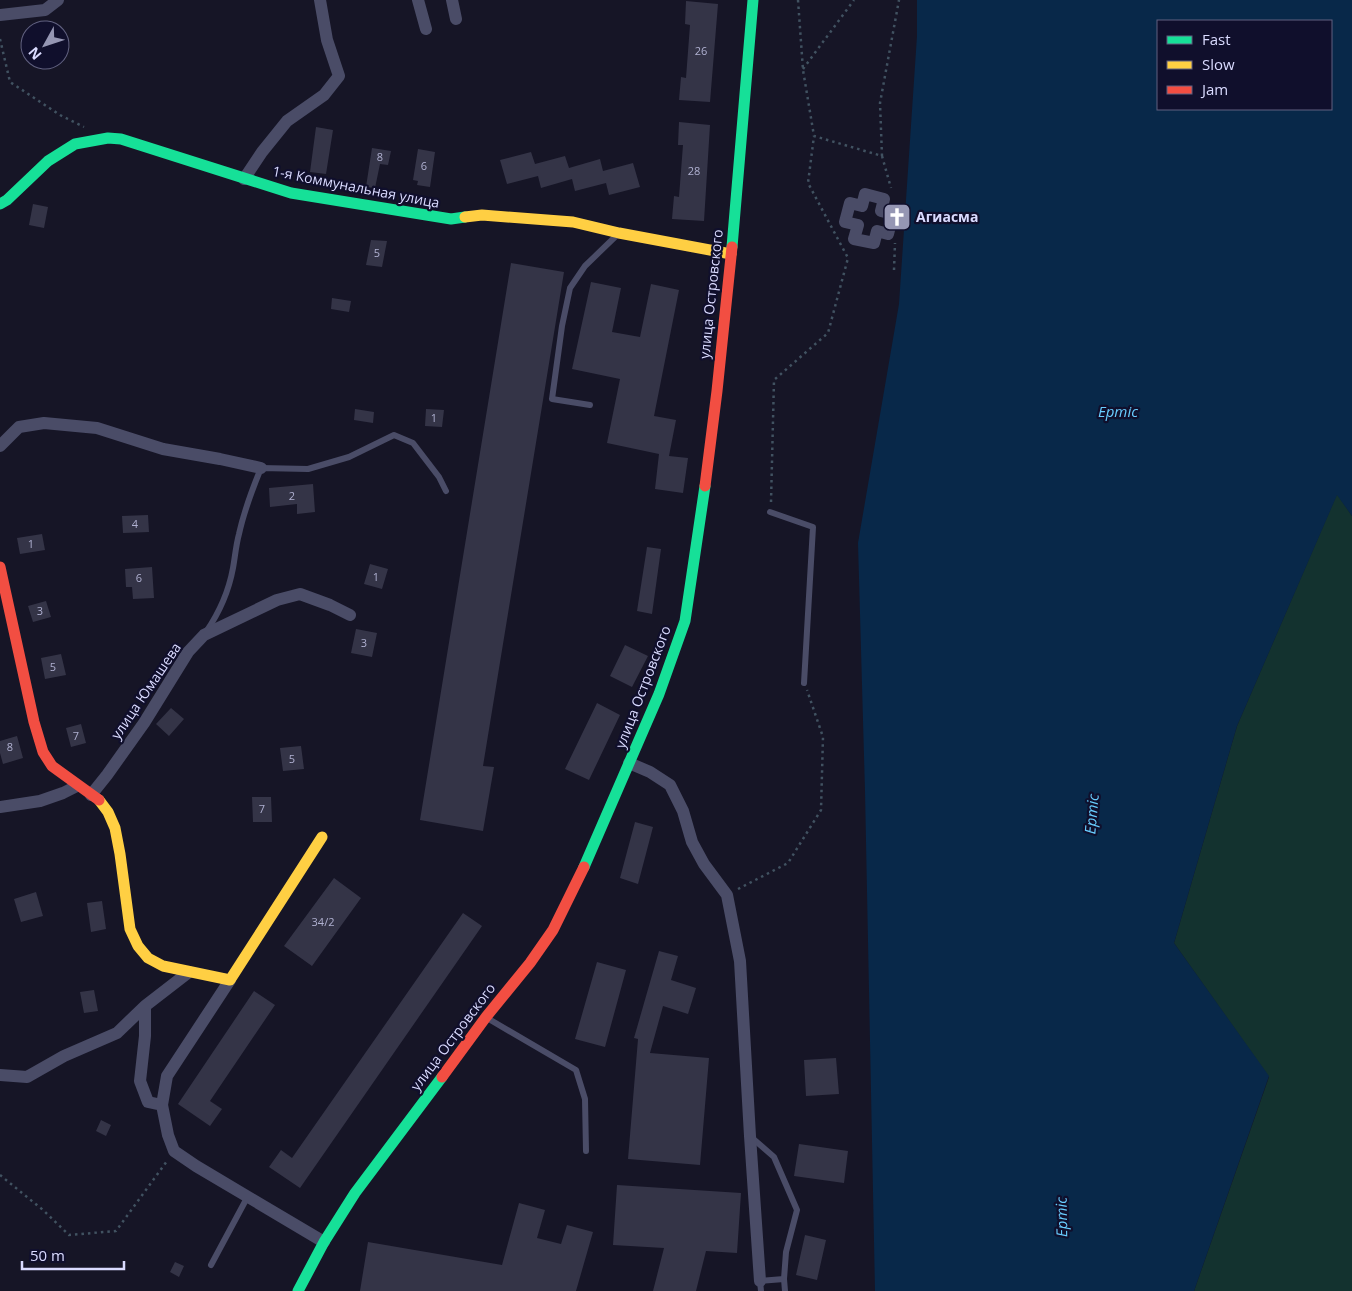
<svg xmlns="http://www.w3.org/2000/svg" width="1352" height="1291" font-family="'Open Sans',sans-serif">
<style>
.green{fill:#13322f}
.water{fill:#082849;fill-rule:evenodd}
.building{fill:#343447}
.lines{fill:none;stroke-linecap:round;stroke-linejoin:round}
.path{stroke:#415261;stroke-width:2.5;stroke-dasharray:2.5 4;stroke-linecap:butt}
.lane{stroke:#4a4c67;stroke-width:6}
.street{stroke:#4a4c67;stroke-width:12}
.fast{stroke:#16e098;stroke-width:11}
.slow{stroke:#ffcf43;stroke-width:11}
.jam{stroke:#f24e42;stroke-width:11}
.labels{text-anchor:middle;stroke-width:4.5;stroke-linejoin:round;paint-order:stroke}
.number-label{font-size:11px;fill:#b0b1d1}
.street-label{font-size:14px;fill:#dadbff;stroke:#100f2c}
.poi-label{font-size:14px;font-weight:bold;fill:#dadbff;stroke:#100f2c;text-anchor:start}
.water-label{font-size:15px;font-style:italic;fill:#68cdff;stroke:#100f2c}
</style>
<rect width="100%" height="100%" fill="#161526"/>
<path class="green" d="M1337,494L1352,516V1291H1194L1269,1077L1174,943L1237,726Z"/>
<path class="water" d="M917,0H1352V516L1337,495L1237,726L1174,943L1269,1076L1194,1291H875L865,791L858,543L899,304L917,36ZM1158,21H1331V109H1158Z"/>
<path class="building" d="M686,1L718,4L710,102L679,100L681,77L686,78L690,25L685,24Z
M679,122L710,125L704,221L672,219L674,196L679,197L683,145H678Z
M316,127L333,130L326,174L310,172Z
M372,148L391,151L388,165L380,164L375,188L366,187Z
M418,149L435,152L430,187L417,185L418,181L413,180Z
M531,152L535,164L565,156L569,168L600,159L603,171L633,163L640,187L609,195L606,183L575,191L572,179L541,188L538,176L507,184L500,160Z
M33,204L48,207L44,228L29,225Z
M371,240L387,241L382,267L366,265Z
M511,263L564,272L483,766L494,767L483,831L420,820Z
M591,282L621,288L612,332L640,337L651,284L679,290L654,416L676,420L669,456L688,458L683,493L655,489L659,454L607,443L620,379L572,369Z
M332,298L351,301L349,312L331,309Z
M355,409L374,412L373,423L354,420Z
M426,409L444,410L442,427L425,426Z
M313,484L315,512L297,514V504L270,507L269,488Z
M148,515L149,532L123,533L122,516Z
M42,534L45,550L20,554L17,538Z
M647,547L661,549L652,614L637,611Z
M370,564L388,569L382,589L364,584Z
M152,567L154,598L133,599L132,587H126L125,569Z
M46,601L51,617L33,622L28,606Z
M356,629L377,633L372,657L351,653Z
M625,645L648,656L632,687L610,676Z
M61,654L66,675L45,679L41,658Z
M597,703L620,715L589,780L565,769Z
M171,708L184,719L169,736L156,724Z
M81,724L86,743L71,747L66,728Z
M17,736L23,758L3,764L0,753V741Z
M301,746L304,769L283,771L280,748Z
M252,797H271L272,822H253Z
M635,822L653,827L638,884L620,878Z
M334,878L361,898L312,966L284,946Z
M36,892L43,916L21,922L14,899Z
M102,901L106,929L91,932L87,903Z
M463,913L482,926L300,1188L269,1167L281,1150L292,1158Z
M659,951L678,956L671,980L696,988L688,1014L663,1006L650,1053L709,1058L700,1165L628,1159L638,1039L634,1038Z
M597,962L626,970L605,1047L575,1039Z
M94,990L98,1011L84,1013L80,992Z
M254,991L275,1005L210,1101L222,1109L210,1126L178,1104Z
M836,1058L839,1094L806,1096L804,1060Z
M101,1120L111,1125L106,1136L96,1131Z
M799,1144L848,1151L844,1183L794,1176Z
M617,1185L741,1193L737,1253L706,1251L696,1291H653L664,1248L613,1245Z
M519,1203L545,1210L537,1238L561,1244L567,1225L593,1232L576,1291H360L368,1242L502,1265Z
M805,1235L826,1240L817,1280L796,1275Z
M175,1262L184,1266L179,1277L170,1272Z"/>
<g class="lines">
<path class="path" d="M798,0L803,70L814,136L882,156L891,188
M0,39L10,82L60,115L84,127
M803,69L854,0
M882,156L880,103L899,0
M894,270L895,243
M771,502L774,380L828,333L848,258L808,183L814,136
M738,889L788,863L821,810L823,737L807,690
M0,1175L43,1210L69,1235L116,1231L167,1161"/>
<path class="lane" d="M590,405L552,399L562,326L570,288L585,266L616,236
M770,512L813,527L804,683
M206,632C219,613 229,590 233,568C235,557 236,545 239,534C244,511 252,490 261,468L308,469L349,457L394,435L413,443L439,477L446,491
M487,1018L576,1070L585,1099L586,1151
M751,1137L774,1157L797,1210L786,1252L784,1279
M211,1265L248,1196
M761,1291L760,1281L784,1279L785,1291"/>
<path class="street" d="M418,0L426,29
M452,0L456,19
M0,15L45,10L58,0
M244,179L262,152L287,121L324,95L339,76L327,40L320,0
M865,194L884,199L881,211L893,214L888,234L877,231L874,243L854,239L858,225L845,222L850,203L862,206Z
M0,446L19,427L44,423L97,428L163,449L220,459L261,468
M629,763L650,772L670,785L683,811L692,842L704,864L727,895L740,961L750,1136L760,1281
M91,795L107,775L144,723L188,652L204,635L277,600L300,594L330,605L350,615
M0,807L40,801L63,793L77,786
M145,1006L189,972
M0,1075L27,1077L64,1056L117,1033L145,1006V1036L140,1081L148,1102L162,1105L168,1135L174,1151L196,1166L324,1242
M162,1105L167,1076L230,980"/>
<path class="fast" d="M0,204L7,200L48,161L75,144L108,138L121,139L291,193L451,219L465,217
M732,247L753,0
M584,867L659,694L685,621L705,486
M298,1291L324,1242L355,1193L442,1077"/>
<path class="slow" d="M465,217L482,215L573,222L619,233L731,254
M99,800L108,812L115,828L120,854L130,929L138,946L148,958L163,966L230,980L322,837"/>
<path class="jam" d="M705,486L717,391L732,247
M0,567L34,722L43,752L52,766L99,800
M442,1077L486,1017L530,963L553,930L584,867"/>
</g>
<defs>
<symbol id="church-square" viewBox="-11 -11 22 22"><rect x="-9" y="-9" width="18" height="18" rx="4" fill="#9596b3" stroke="#100f2c"/><path d="M-1.2-6h2.4v3.5h3.3v2.4h-3.3V6h-2.4V-.1h-3.3v-2.4h3.3Z" fill="#fff"/></symbol>
</defs>
<g fill-rule="evenodd">
<use href="#church-square" x="881" y="201" width="32" height="32"/>
</g>
<g class="labels">
<g class="number-label">
<text x="701" y="55">26</text>
<text x="380" y="161">8</text>
<text x="424" y="170">6</text>
<text x="694" y="175">28</text>
<text x="377" y="257">5</text>
<text x="434" y="422">1</text>
<text x="292" y="500">2</text>
<text x="135" y="528">4</text>
<text x="31" y="548">1</text>
<text x="376" y="581">1</text>
<text x="139" y="582">6</text>
<text x="40" y="615">3</text>
<text x="364" y="647">3</text>
<text x="53" y="671">5</text>
<text x="76" y="740">7</text>
<text x="10" y="751">8</text>
<text x="292" y="763">5</text>
<text x="262" y="813">7</text>
<text x="323" y="926">34/2</text>
</g>
<g class="street-label">
<text transform="translate(356 187) rotate(11)" y="5">1-я Коммунальная улица</text>
<text transform="translate(711 294) rotate(-84)" y="5">улица Островского</text>
<text transform="translate(643 687) rotate(-69)" y="5">улица Островского</text>
<text transform="translate(146 691) rotate(-56)" y="5">улица Юмашева</text>
<text transform="translate(453 1037) rotate(-53)" y="5">улица Островского</text>
</g>
<g class="poi-label">
<text x="916" y="222">Агиасма</text>
</g>
<g class="water-label">
<text x="1118" y="417">Ертіс</text>
<text transform="translate(1092 814) rotate(-85)" y="5">Ертіс</text>
<text transform="translate(1062 1217) rotate(-91)" y="5">Ертіс</text>
</g>
</g>
<rect x="1157" y="20" width="175" height="90" fill="#100f2c" stroke="#616180"/>
<rect x="1167" y="36" width="25" height="8" fill="#16e098" stroke="#616180"/>
<text x="1202" y="45" font-size="15" fill="#dadbff">Fast</text>
<rect x="1167" y="61" width="25" height="8" fill="#ffcf43" stroke="#616180"/>
<text x="1202" y="70" font-size="15" fill="#dadbff">Slow</text>
<rect x="1167" y="86" width="25" height="8" fill="#f24e42" stroke="#616180"/>
<text x="1202" y="95" font-size="15" fill="#dadbff">Jam</text>
<g transform="translate(45 45) rotate(230)"><circle r="24" fill="#100f2c" stroke="#616180"/>
<path d="M0-4L9 19L0 12L-9 19Z" fill="#9596b3"/>
<text y="-8" font-size="14" font-weight="bold" text-anchor="middle" fill="#dadbff">N</text>
</g>
<path d="M22 1261v8h102v-8" fill="none" stroke="#dadbff" stroke-width="2.5"/>
<text x="30" y="1261" font-size="15" fill="#dadbff" stroke="#100f2c" stroke-width="4" paint-order="stroke">50 m</text>
</svg>
